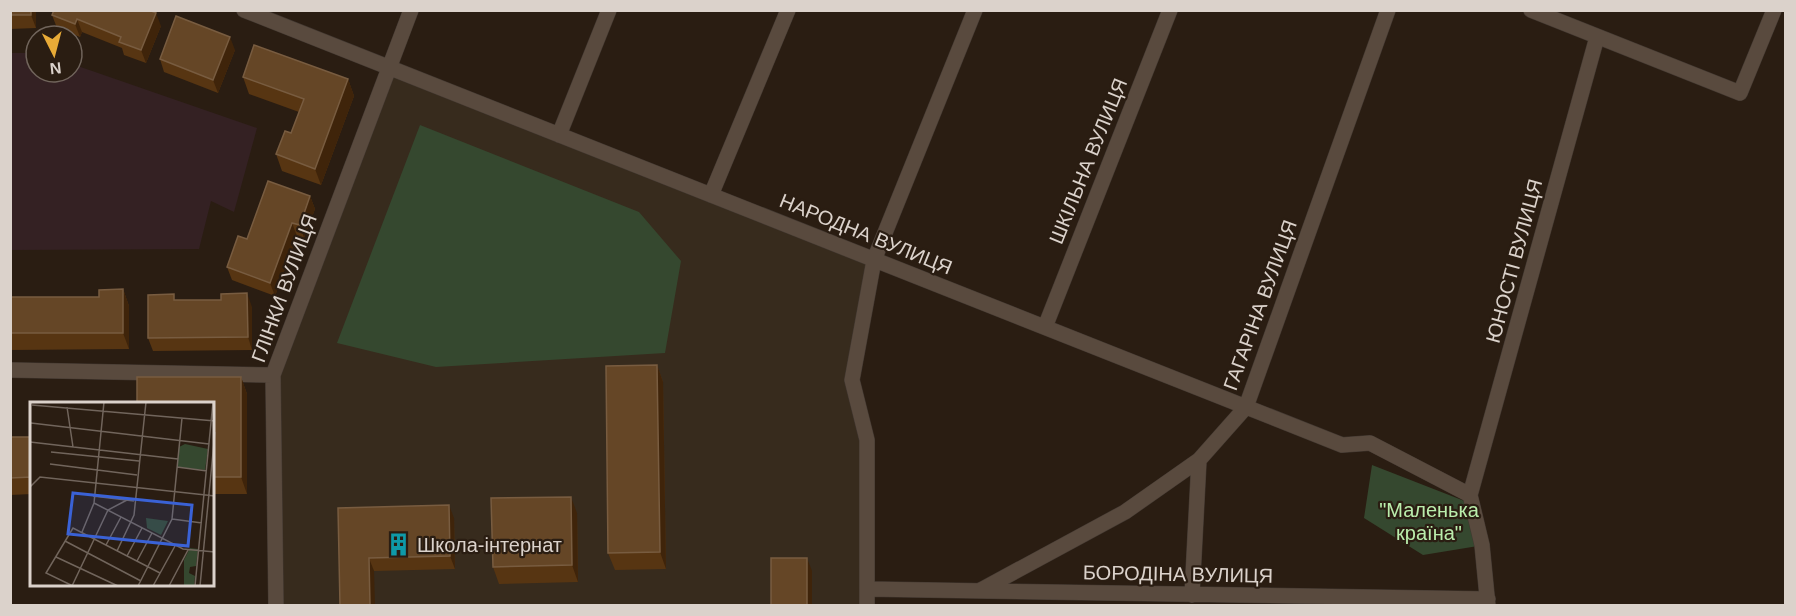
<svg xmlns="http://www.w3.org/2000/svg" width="1796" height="616" font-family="Arial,sans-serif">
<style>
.industrial{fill:#342123}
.education{fill:#372b1d}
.green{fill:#35482f}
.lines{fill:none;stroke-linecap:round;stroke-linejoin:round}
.minor-casing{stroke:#423831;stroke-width:16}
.minor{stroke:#594a3e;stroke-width:15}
.wall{fill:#573512}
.shaded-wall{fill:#3f240a}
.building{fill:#654626;stroke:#785c40;stroke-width:1.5}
.labels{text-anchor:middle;stroke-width:4.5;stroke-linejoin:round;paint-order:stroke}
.street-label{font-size:20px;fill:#dbd2cb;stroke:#2a1d12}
.park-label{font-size:20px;fill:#baedac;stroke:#2a1d12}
.poi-label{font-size:20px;fill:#dbd2cb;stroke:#2a1d12;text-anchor:start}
.inset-road{fill:none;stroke:#71655c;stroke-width:1.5}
.view{fill:#3a62d6;fill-opacity:0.15;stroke:#3a62d6;stroke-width:3}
.inset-edge{fill:none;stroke:#dbd2cb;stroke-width:3}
</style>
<rect width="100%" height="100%" fill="#2a1d12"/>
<path class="industrial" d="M11,53H36V72H72V64L257,128L234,212L211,201L199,249L11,250Z"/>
<path class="education" d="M388,68L874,260L852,380L867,440V605H276L273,375Z"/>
<path class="green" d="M420,125L639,212L681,261L665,353L436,367L337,343Z
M1372,465L1467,502L1478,546L1423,555L1364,518Z"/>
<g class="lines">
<defs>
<path id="minor" d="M244,10L1342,445L1370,443L1470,495
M1531,10L1740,93L1774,10
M559,135L609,10
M711,195L788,10
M1045,327L1170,10
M10,370L273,375
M1470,495L1597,37
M1470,495L1482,545L1488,606
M867,589L1488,599
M979,591L1125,512L1199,460L1246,407L1388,10
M1192,595L1199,460
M276,606L273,375L411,10
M867,606V440L852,380L874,260L975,10"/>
</defs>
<use href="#minor" class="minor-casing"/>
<use href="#minor" class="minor"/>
</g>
<path class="wall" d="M10,10H36V28L10,29Z
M52,15L161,26L146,63L124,55L122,48L82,32L80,37L57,28Z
M235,50L218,93L164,72L160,59Z
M243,77L348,79L354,96L321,185L282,171L276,154L291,133L299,112L249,94Z
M310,196L315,209L304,238L297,236L275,296L232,280L227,267L247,239Z
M123,289L129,306V349L10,350V297H99Z
M176,300L252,307V350L153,351L148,338Z
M657,365L663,382L666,569L615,570L608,553Z
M241,377L247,394V494H213V403Z
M10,437H32V494L10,495Z
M338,508L454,518L455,569L374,571Z
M577,513L578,582L499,584L493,567Z"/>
<path class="shaded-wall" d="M31,10H36V28L31,15Z
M156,13L161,26L146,63L141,50Z
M77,19L82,32L80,37L75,24Z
M230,37L235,50L218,93L213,80Z
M348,79L354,96L321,185L315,169Z
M310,196L315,209L304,238L300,225Z
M292,223L297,236L275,296L270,283Z
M123,289L129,306V349L123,333Z
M247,293L252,307V350L248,337Z
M657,365L663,382L666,569L660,552Z
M241,377L247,394V494L241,477Z
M571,497L577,513L578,582L572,565Z
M449,505L454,518L455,569L450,556Z
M369,558L374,571L375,606H370Z
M807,558L812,571V606H807Z"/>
<path class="building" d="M10,10H31V15H10Z
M54,10H149L156,13L141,50L119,42L121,37L77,19L75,24L52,15Z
M176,16L230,37L213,80L160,59Z
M254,45L348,79L315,169L276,154L285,131L291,133L304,99L243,77Z
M268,181L310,196L300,225L292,223L270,283L227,267L238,236L247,239Z
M123,289V333H10V297H99V290Z
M247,293L248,337L148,338V295L174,294V300H221V294Z
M657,365L660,552L608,553L606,366Z
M137,377H241V477H213V403H137Z
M10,437H32V477L10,478Z
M571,497L572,565L493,567L491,498Z
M449,505L450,556L369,558L370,606H340L338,508Z
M771,558H807V606H771Z"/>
<defs>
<symbol id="building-bare" viewBox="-9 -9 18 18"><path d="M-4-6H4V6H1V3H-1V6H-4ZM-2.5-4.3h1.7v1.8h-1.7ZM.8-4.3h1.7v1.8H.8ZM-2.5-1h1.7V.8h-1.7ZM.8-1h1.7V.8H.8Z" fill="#0f9aa8" stroke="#2a1d12" stroke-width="2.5" paint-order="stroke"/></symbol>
</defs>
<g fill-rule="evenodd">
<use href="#building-bare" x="382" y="528" width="33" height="33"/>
</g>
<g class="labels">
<g class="street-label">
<text transform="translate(1088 161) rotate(-68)" y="7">ШКІЛЬНА ВУЛИЦЯ</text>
<text transform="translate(866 234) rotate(22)" y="7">НАРОДНА ВУЛИЦЯ</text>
<text transform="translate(1514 261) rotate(-75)" y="7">ЮНОСТІ ВУЛИЦЯ</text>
<text transform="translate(284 288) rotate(-70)" y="7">ГЛІНКИ ВУЛИЦЯ</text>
<text transform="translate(1260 305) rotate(-70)" y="7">ГАГАРІНА ВУЛИЦЯ</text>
<text transform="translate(1178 574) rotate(1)" y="7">БОРОДІНА ВУЛИЦЯ</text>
</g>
<g class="park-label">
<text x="1429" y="517">"Маленька<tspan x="1429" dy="23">країна"</tspan></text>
</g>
<g class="poi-label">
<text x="417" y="552">Школа-інтернат</text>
</g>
</g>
<g transform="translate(30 402)">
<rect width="184" height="184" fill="#2a1d12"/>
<path d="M155,42L178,47L175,68L147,65L149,45ZM116,116L138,119L131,133L117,126ZM160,146L168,147L166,164L160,165L159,171L165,174L164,184H154V158Z" fill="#35482f"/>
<path class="inset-road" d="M2,3L185,19M37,5L43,45M1,21L179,42M0,40L148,57M21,50L109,59M20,62L107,73M147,65L177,69M0,85L10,75L185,94M63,94L104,99M64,101L153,147L185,150M142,117L172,121M52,130L64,101L74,0M35,139L111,179M76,143L91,115M87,149L104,113L116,0M97,154L112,126M26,155L88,184M107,159L122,131M42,184L78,108L97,98M43,184L16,171L43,126L130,171M108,184L142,117L152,16M123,184L145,144M139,184L158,148M165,184L183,0M170,184L185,30"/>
<path class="view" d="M43,91L162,103L158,144L38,132Z"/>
<rect width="184" height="184" class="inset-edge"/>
</g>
<rect width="1796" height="616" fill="none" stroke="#dbd2cb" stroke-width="24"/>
<g transform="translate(54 54) rotate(174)"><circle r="28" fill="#2a1d12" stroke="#71655c" stroke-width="1.5"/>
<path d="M0-4.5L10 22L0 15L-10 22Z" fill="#e8ab37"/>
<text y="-9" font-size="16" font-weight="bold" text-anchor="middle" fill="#dbd2cb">N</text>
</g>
</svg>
